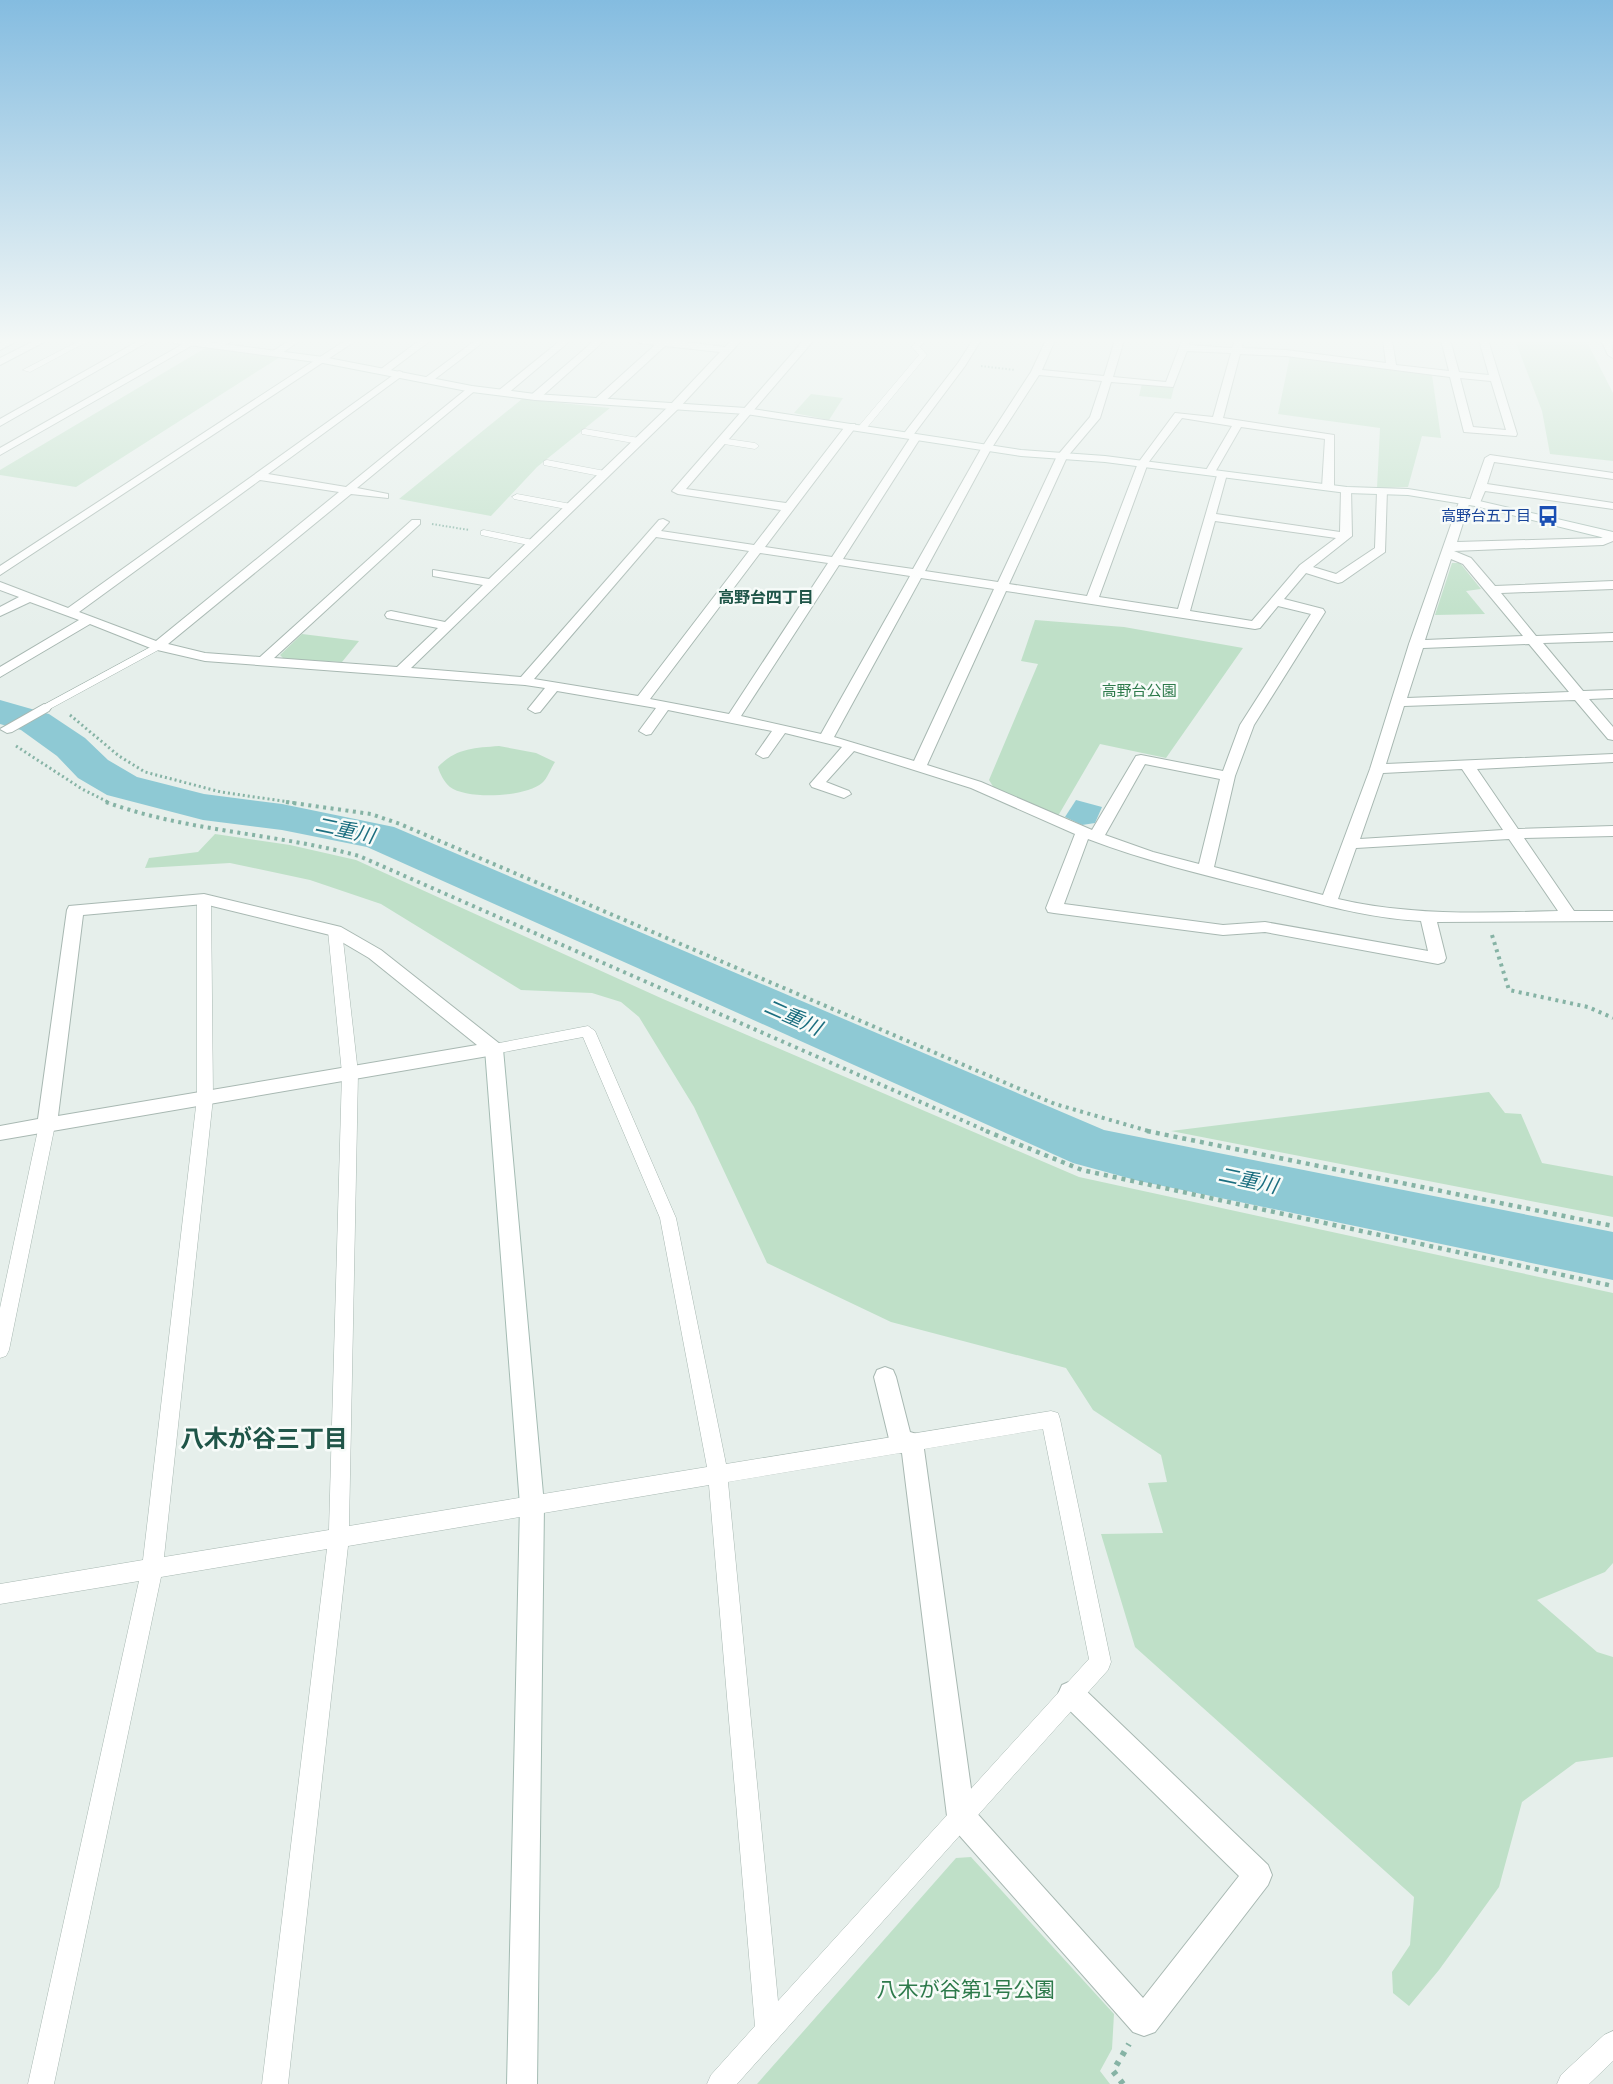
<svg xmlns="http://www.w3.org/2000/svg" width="1613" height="2084" font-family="'Source Sans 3','Noto Sans JP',sans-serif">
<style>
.green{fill:#bfe0c8}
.water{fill:#8ec9d4}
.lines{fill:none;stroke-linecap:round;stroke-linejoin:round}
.river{fill:#8ec9d4;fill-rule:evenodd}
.lane-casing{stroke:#a8b8b2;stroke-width:1}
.street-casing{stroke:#a8b8b2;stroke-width:2}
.secondary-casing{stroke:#a4bbb3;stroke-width:2}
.path-far4{stroke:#86b3a5;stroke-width:2;stroke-dasharray:1.5 2;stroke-linecap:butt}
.path-far3{stroke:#86b3a5;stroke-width:3;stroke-dasharray:2 3;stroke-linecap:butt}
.path-far2{stroke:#86b3a5;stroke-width:4;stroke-dasharray:3 4.5;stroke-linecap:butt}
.path-far1{stroke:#86b3a5;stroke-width:4.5;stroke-dasharray:4 5;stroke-linecap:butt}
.path{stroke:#86b3a5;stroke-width:6;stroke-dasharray:4.5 7;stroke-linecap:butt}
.lane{fill:#fff;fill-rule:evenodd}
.street{fill:#fff;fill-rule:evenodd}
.secondary{fill:#fff;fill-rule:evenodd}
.labels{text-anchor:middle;stroke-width:5;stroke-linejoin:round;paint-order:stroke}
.far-transit-label{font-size:15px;fill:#164399;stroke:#f7fbf9;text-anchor:end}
.far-park-label{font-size:15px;fill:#2d7a4b;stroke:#f7fbf9}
.far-neighbourhood-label{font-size:16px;font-weight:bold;fill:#1f5548;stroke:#f7fbf9}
.water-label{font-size:20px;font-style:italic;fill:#1c6f80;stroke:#f7fbf9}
.near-park-label{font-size:21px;fill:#2d7a4b;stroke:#f7fbf9}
.near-neighbourhood-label{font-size:24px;font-weight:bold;fill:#1f5548;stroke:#f7fbf9}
</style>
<rect width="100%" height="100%" fill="#e6efeb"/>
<path class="green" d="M1515,340H1586L1613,393V461L1550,454L1542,411Z
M207,347L280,357L76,487L0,475V470Z
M1290,356L1432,375L1441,438L1422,436L1408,487L1377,488L1380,428L1278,414Z
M1142,384L1174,387L1171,399L1139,396Z
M811,394L843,398L829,420L794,413Z
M522,399L610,408L537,467L491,516L399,499Z
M1452,563H1460L1481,589L1466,591L1485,614L1435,615Z
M1035,620L1124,627L1243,648L1166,758L1100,744L1058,816L994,788L989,780L1038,664L1021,661Z
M302,634L359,641L342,662L284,659L280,655Z
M499,746L536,753L555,762C551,768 547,779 542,783C526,797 467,800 450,787C444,782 440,774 438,767C456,748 474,748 499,746Z
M215,834L290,845L356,860L663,999L1079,1177L1613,1293V1563L1605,1572L1537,1600L1597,1652L1613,1657V1757L1576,1762L1522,1802L1499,1887L1439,1970L1409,2006L1393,1993L1392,1972L1410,1945L1414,1897L1135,1647L1101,1534L1163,1533L1148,1483L1167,1482L1161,1455L1093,1410L1066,1368L891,1322L767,1263L694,1107L639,1017L621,1002L592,993L521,990L381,904L310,880L230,863L145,868L149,858L198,852Z
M1489,1092L1505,1113L1521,1114L1542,1163L1613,1176V1217L1171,1131Z
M971,1857L1114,2014L1112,2049L1100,2071L1110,2084H757L956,1858Z"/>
<path class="water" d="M1076,800L1102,807L1095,823L1082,825L1065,817Z"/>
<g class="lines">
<path class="river" d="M0,700L49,714L85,738L108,760L137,777L204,794L282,804L394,827L1104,1130L1613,1232V1280L1139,1181L1073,1163L367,847L282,830L203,820L107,795L78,778L57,756L21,730L0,724Z"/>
<defs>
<path id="lane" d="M81,340H90L30,372L23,370Z
M918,340H926L920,347L927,355L865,430H859V426L919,355L912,347Z
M585,429L639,438L643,441L639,444L582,434V430Z
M721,438L755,443L759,446L755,449L718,443V439Z
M547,460L605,471L610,474L605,477L544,465V461Z
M517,494L571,504L576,507L571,510L514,499L512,497Z
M484,530L533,540L538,543L533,546L481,535V531Z
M158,643L162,644V648L48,710L44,711L38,708Z
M204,895L211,899L213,1098L164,1557L329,1530L342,1073L328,931L335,926L342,931L358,1073L349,1526L707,1467L660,1218L583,1037L494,1054L489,1053L486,1049L489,1045L494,1044L588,1026L595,1031L676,1218L726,1464L1051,1411L1058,1413L1060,1419L1111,1662L1108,1670L737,2084H707L711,2075L755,2026L709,1485L348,1546L288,2084H262L327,1549L161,1577L54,2084H28L139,1581L0,1604V1584L143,1560L197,1098V899ZM1043,1429L1089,1659L778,2001L728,1482Z
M47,1119L53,1121L55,1125L9,1350L6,1356L0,1358V1308L39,1125L41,1121Z
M1613,2031V2061L1589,2084H1557L1561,2075L1604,2035Z"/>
<path id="street" d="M7,340H19L0,350V343Z
M36,340H48L0,365V358Z
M140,340H151L0,426V419Z
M190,340L198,342L0,455V448Z
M222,340H233L221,348H215V344Z
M290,340H301L279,355H273V351Z
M346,340H357L0,575V566Z
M420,340H431L387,373H381V369Z
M476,340H486L431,382H425V378Z
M561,340H571L506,395H498V391Z
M595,340H605L539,399H531V395Z
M636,340H670L725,347L732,340H742L679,408L411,668L521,677L659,520L663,519L669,522L661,531L754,545L781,510L678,494L672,491L804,340H814L686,489L786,503L847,424H855V428L765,547L832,557L910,438L902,436L958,363L973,340H981L965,366L914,434L921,437L843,559L913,569L981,449L1031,372L1046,340H1055L1042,370L1104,376L1115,340H1124L1113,377L1166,382L1182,340H1190L1189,345L1232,348L1235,340H1243L1242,348L1286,350L1386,363L1383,340H1392L1396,365L1449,371L1441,340H1450L1459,372L1489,375L1479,340H1488L1517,434L1516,436L1464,432L1450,377L1286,356L1240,354L1223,418L1334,435V487L1328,490L1322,487L1325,439L1241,427L1214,474H1206L1205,472L1232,426L1182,418L1148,463L1099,597L1178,609L1218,472H1226L1227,474L1216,514L1340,532L1341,490L1343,488H1351L1352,536L1313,567L1336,574L1375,548L1377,492L1383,489L1387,490L1385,552L1342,582L1338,583L1306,573L1284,599L1323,609L1325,612L1254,725L1235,776L1214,867L1323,895L1370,769L1409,644L1460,499L1464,498L1470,501L1457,542L1601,538L1613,532V541L1603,545L1454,551L1471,558L1495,586L1613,581V589L1501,593L1536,636L1613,633V641L1543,643L1583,691L1613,690V698L1589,699L1613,727V740L1608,739L1575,700L1404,706L1386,764L1613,754V762L1477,769L1518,829L1613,826V836L1524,838L1574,911H1613V921L1437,922L1446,958L1444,962L1438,964L1265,932L1223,935L1054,913L1048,912L1046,908L1075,834L971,788L854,751L826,782L849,791L851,794L844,798L812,787L810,784L842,747L785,733L768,757L763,758L756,754L772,731L668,710L651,734L646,735L639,731L656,708L557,691L540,712L535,713L528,709L545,688L525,685L205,661L153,649L90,624L0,677V667L79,620L30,602L0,616V607L19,597L0,590V582L68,608L399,371L402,372V376L268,474L346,487L469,387L477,389L357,488L388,494V498L351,494L168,644L205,653L260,657L412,520H420V524L274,658L397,667L438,628L387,618L385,615L387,612L391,611L445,622L483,585L433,576V570L489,579L671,404L720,352L665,346L602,404H594V400L655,345L640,343ZM1187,351L1231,353L1213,417L1175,413L1138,463L1087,596L1009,584L1067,457L1100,418L1111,382L1173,387ZM1039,375L1102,381L1090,417L1057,456L998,582L925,571L991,449ZM1460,378L1491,381L1506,430L1473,427ZM260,480L339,492L156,641L79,612ZM1215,521L1336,538L1300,565L1252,621L1190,611ZM656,537L749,551L638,696L534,679ZM760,553L828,563L729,714L650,699ZM1451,559L1463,564L1523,636L1425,640ZM839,565L910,576L821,734L741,716ZM921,578L994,589L914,761L834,737ZM1006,591L1255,629L1260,628L1278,606L1311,614L1240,725L1223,771L1141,755L1136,756L1092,830L981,782L927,765ZM1529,644L1569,692L1407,698L1423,648ZM1145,764L1220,779L1199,864L1153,852L1105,835ZM1462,769L1503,830L1360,839L1383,773ZM1088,839C1146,861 1204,875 1264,890C1317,903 1366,918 1421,921L1428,951L1265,922L1223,925L1064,904ZM1509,839L1558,911C1485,913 1410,916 1338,899L1356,848Z
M1490,455L1613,473V479L1494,462L1487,484L1613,503V509L1485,491L1479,505H1471L1469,503L1485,458Z
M44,704L51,708L49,711L12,732L7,733L0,729Z
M204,894L341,927L381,950L500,1044L503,1049L500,1054L494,1055L0,1140V1126L38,1119L67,910L69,906ZM204,904L330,935L369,958L477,1045L58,1116L83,915Z
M885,1367L893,1370L896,1377L910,1432L920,1435L923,1442L974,1810L1143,1998L1239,1876L1062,1703L1058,1694L1062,1685L1071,1681L1080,1685L1268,1865L1272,1875L1268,1885L1155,2032L1144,2036L1133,2032L951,1826L947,1816L902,1453L893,1450L890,1443L874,1377L877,1370Z"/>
<path id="secondary" d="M169,340H193L323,357L472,386L535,394L746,408L1021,450L1105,456L1347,487L1408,489L1475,500L1613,532V540L1475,506L1408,495L1347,493L1105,462L1021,456L746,414L535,400L472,392L323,363L174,343Z
M1601,340H1611L1613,358L1608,355Z
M494,1043L500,1044L503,1049L544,1505L537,2084H507L520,1505L485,1049L488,1044Z"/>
</defs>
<use href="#lane" class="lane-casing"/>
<use href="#street" class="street-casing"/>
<use href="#secondary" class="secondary-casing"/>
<path class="path-far4" d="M981,366L1015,370
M432,524L469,530"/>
<path class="path-far3" d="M70,715L119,756L145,772L221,792L296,803
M16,746L82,789L110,803"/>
<path class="path-far2" d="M106,802C188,832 276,833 359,856L989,1132
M286,802L371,814L400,824L1055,1104L1152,1132
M1492,935L1509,990L1588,1007L1613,1018"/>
<path class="path-far1" d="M986,1131L1082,1170L1613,1286
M1147,1131L1613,1226"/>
<path class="path" d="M1123,2084L1113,2071L1129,2044"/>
<use href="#lane" class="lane"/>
<use href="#street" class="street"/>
<use href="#secondary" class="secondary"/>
</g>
<linearGradient id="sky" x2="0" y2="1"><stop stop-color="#84bce0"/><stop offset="0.54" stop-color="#f4f8f6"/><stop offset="1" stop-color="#f4f8f6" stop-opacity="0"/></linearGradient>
<rect width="1613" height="631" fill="url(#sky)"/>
<defs>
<symbol id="bus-bare" viewBox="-9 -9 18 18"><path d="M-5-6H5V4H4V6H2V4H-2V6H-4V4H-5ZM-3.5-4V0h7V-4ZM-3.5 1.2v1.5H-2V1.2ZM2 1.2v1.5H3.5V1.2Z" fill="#1a4fb4" stroke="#f7fbf9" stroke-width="2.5" paint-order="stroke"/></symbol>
</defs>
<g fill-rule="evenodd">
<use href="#bus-bare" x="1533" y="501" width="30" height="30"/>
</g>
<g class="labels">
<g class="far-transit-label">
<text x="1531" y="521">高野台五丁目</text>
</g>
<g class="far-park-label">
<text x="1139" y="696">高野台公園</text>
</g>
<g class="far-neighbourhood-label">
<text x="766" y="603">高野台四丁目</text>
</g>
<g class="water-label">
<text transform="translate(345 830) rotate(12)" y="7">二重川</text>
<text transform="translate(793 1017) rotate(24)" y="7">二重川</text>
<text transform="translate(1248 1180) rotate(12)" y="7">二重川</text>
</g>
<g class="near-park-label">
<text x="966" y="1997">八木が谷第1号公園</text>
</g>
<g class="near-neighbourhood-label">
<text x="264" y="1447">八木が谷三丁目</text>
</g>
</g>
</svg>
